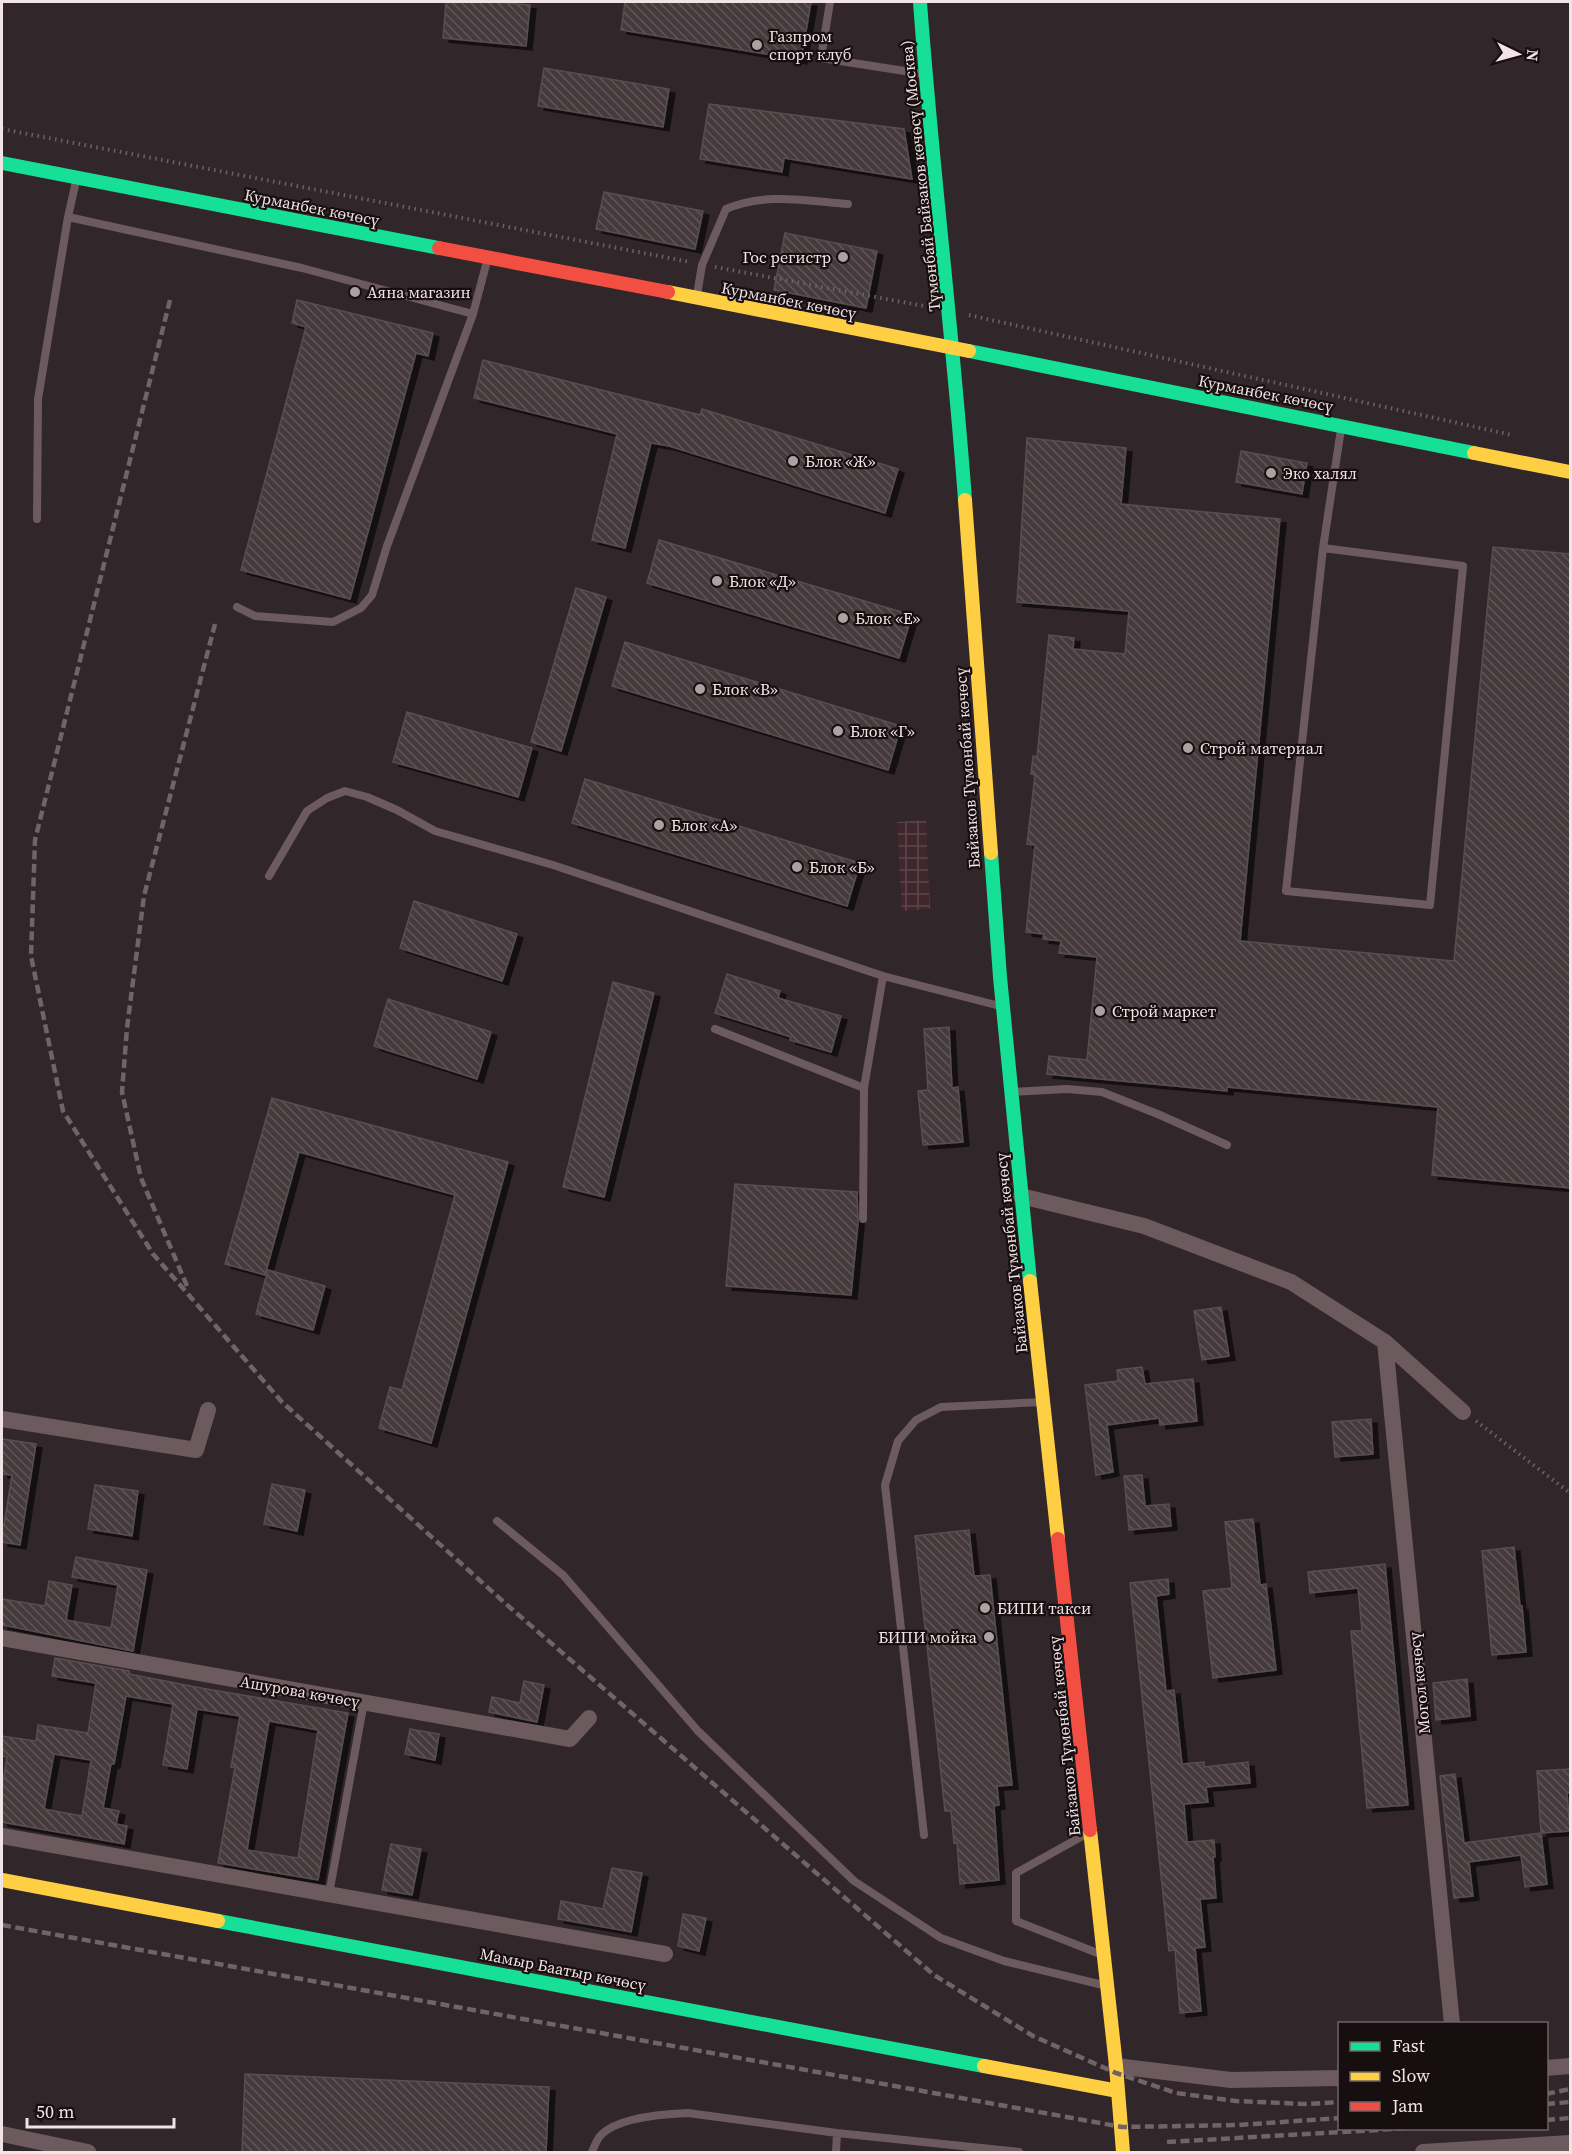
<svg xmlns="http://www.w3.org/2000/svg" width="1572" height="2154" font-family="'Source Serif 4',serif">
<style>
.industrial{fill:url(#industrial-grid)}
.building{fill:url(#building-back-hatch);stroke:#584e50;stroke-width:1.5;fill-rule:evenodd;filter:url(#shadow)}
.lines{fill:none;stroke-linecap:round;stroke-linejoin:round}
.path{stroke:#6f6265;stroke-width:4;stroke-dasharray:1.5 4.5;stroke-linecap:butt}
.lane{stroke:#6c5a5f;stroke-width:8}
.street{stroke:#6c5a5f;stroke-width:16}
.fast{stroke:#16e098;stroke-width:14}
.slow{stroke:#ffcf43;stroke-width:14}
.jam{stroke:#f24e42;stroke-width:14}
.rail{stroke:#716468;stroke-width:4.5;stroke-dasharray:9 4.5;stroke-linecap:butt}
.poi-dot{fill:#aea1a4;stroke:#170e10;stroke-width:2}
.labels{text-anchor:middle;stroke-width:4.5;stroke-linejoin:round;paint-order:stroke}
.poi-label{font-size:16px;fill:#f2e3e7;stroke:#170e10;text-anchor:start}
.street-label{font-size:16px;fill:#f2e3e7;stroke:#170e10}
</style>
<defs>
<pattern id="industrial-grid" width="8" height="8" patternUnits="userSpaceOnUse" patternTransform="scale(1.5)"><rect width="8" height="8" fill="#40262d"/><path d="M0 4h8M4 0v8" fill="none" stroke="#5c454b"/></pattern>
<pattern id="building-back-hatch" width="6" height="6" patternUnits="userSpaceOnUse" patternTransform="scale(1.5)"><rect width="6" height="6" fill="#453b3e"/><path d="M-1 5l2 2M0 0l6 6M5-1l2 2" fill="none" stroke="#60575a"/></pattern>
<filter id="shadow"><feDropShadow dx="6" dy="4" stdDeviation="0" flood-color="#0009"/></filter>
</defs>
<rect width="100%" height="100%" fill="#312629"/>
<path class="industrial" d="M926,820L930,909L902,911L897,822Z"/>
<path class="building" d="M446,2H494L530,5L526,46L443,38Z
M625,2H811L801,60L621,30Z
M544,68L669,89L663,127L538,106Z
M709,104L904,129L912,179L784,158L782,172L700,159Z
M604,192L703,211L695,249L596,229Z
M785,233L877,251L866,308L774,290Z
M297,300L433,333L428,356L416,353L350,599L241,570L306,327L292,323Z
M483,360L700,415L702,409L898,469L885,513L669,446L651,443L625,548L592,540L617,434L474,398Z
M1027,438L1126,448L1121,504L1280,519L1240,941L1454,961L1493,547L1570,554V1188L1432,1175L1438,1107L1227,1087V1091L1047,1074L1049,1056L1087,1060L1097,957L1059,953L1061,941L1043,939L1044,934L1026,932L1035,845L1027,844L1035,775L1031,774L1033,756L1037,757L1049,635L1074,638L1073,649L1125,654L1129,611L1017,602Z
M1241,451L1307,463L1302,494L1236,482Z
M659,540L912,615L899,658L647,583Z
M576,588L606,597L561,751L531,742Z
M625,642L901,726L888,770L612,686Z
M407,712L532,748L518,797L393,762Z
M585,779L860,863L847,906L572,823Z
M414,901L517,934L502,981L400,948Z
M727,974L780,991L778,998L841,1016L831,1052L790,1040L791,1037L715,1013Z
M613,982L654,993L604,1197L563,1187Z
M388,999L491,1032L477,1079L374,1046Z
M949,1027L952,1088L958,1087L963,1142L923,1145L918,1091L928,1090L924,1029Z
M272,1098L508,1162L431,1443L379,1428L390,1387L402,1390L455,1195L299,1152L265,1275L225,1264Z
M735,1184L857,1192L858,1223L851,1295L726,1286Z
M268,1270L325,1286L313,1330L256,1314Z
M1221,1307L1229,1356L1202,1360L1194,1311Z
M1142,1367L1145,1384L1193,1379L1197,1421L1160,1425L1159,1418L1107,1425L1113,1472L1096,1475L1085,1385L1118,1381L1117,1370Z
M1371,1419L1373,1454L1335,1457L1332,1422Z
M2,1439L36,1444L20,1545L2,1542V1525H4L12,1475L2,1474Z
M1142,1475L1145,1506L1169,1504L1171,1526L1129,1530L1124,1476Z
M272,1484L305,1490L297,1531L264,1524Z
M95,1485L138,1491L132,1536L88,1529Z
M1253,1519L1260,1585L1266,1584L1276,1670L1213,1678L1203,1591L1232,1588L1225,1522Z
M969,1530L974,1576L990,1575L1012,1785L997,1786L999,1805L994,1806L999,1880L960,1884L957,1842L954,1843L951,1811H945L915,1536Z
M1514,1547L1520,1606H1522L1526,1652L1492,1655L1482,1551Z
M76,1557L147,1570L133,1651L2,1625V1599L45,1606L49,1581L72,1585L66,1620L111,1628L118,1585L72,1577Z
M1385,1564L1408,1805L1367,1808L1351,1631H1362L1358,1588L1310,1593L1308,1572Z
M1168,1579L1169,1594L1156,1596L1166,1691L1174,1690L1182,1764L1204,1762V1767L1248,1762L1250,1783L1206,1787L1208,1802L1184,1804L1187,1842L1214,1840L1215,1857H1213L1216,1898L1200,1899L1205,1947L1195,1948L1201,2011L1180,2013L1175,1950L1169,1951L1130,1583Z
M55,1658L129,1671V1674L201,1688L348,1713L318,1880L218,1863L235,1767H231L240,1716L197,1709L187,1769L163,1765L173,1704L126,1696L114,1764H111L103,1808L119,1811L116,1824L127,1826L124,1844L2,1822V1789L7,1757L2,1756V1736L36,1741L38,1725L88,1733L96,1683L52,1676ZM269,1721L318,1730L298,1858L247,1850ZM54,1754L91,1760L82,1816L44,1809Z
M1467,1679L1470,1716L1436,1720L1433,1683Z
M524,1681L544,1685L537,1722L489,1712L492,1697L520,1703Z
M410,1729L439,1734L435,1760L405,1754Z
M1570,1769V1793H1567L1570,1831L1541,1833L1537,1771Z
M1455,1774L1464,1843L1541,1833L1547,1884L1525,1887L1521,1855L1469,1862L1473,1896L1454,1898L1440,1776Z
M391,1844L421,1849L412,1895L382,1890Z
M612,1868L642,1873L631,1932L558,1919L561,1901L603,1909Z
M683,1914L706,1918L699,1951L678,1946Z
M245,2074L549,2087L546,2152H242Z"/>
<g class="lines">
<path class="path" d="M2,129L690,262
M715,267L929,307
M969,315L1512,435
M1476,1421L1570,1493"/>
<path class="lane" d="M830,2L821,58L924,74
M68,217L302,268L473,314
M697,295L702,265L726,209C765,192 808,201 848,204
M37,519L38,399L68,217L76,181
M1323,548L1463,566L1430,905L1286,891L1323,548L1341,429
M237,607L255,616L333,622L361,608L372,595L387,546L473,314L487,261
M269,876L307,811L327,798L345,791L367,797L397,810L435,831L553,865L883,976L1000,1006
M715,1029L864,1088
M1012,1092L1067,1089L1102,1092L1160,1115L1227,1145
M863,1219L864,1088L883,976
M497,1521L563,1575L698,1731L854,1881L941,1938L1004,1961L1107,1986
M1088,1833L1016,1873V1921L1100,1954
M924,1835L885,1485L898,1441L916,1420L941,1407L1043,1402
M329,1894L364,1702
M592,2152C594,2147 597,2139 601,2135C618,2117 664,2114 688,2113L837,2133L1019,2152
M836,2152L837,2133"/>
<path class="street" d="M1021,1196L1144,1226L1291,1282L1385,1342L1463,1412
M1385,1342L1452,2024
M2,1419L196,1450L208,1410
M2,1638L570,1739L589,1718
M2,1836L665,1954
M1116,2066L1231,2080L1340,2078
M1546,2068L1570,2066
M2,2134L88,2152
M1423,2152L1570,2143"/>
<path class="fast" d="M920,2C932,168 953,334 965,500
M2,163L439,248
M969,351L1474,453
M991,853L1000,977L1030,1281
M218,1921L984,2066"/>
<path class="slow" d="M668,292L969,351
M1474,453L1570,472
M965,500L991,853
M1030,1281L1058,1539
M1090,1830L1116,2066L1123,2152
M2,1880L218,1921
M984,2066L1118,2091"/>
<path class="jam" d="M439,248L668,292
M1058,1539L1090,1830"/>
<path class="rail" d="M170,300L35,840L31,956L63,1111L153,1254L282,1402L506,1604L934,1975L1033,2036L1116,2073L1176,2093L1236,2101L1306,2104L1340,2102
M187,1286L141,1178L122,1092L127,1028L144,896L215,624
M2,1925L1122,2127L1239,2125L1340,2118
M1546,2094L1570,2089
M1546,2104L1570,2102
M1546,2120L1570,2118
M1167,2142L1411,2128"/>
</g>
<g class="poi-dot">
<circle cx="757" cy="45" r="6"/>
<circle cx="843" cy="257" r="6"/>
<circle cx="355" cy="292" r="6"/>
<circle cx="793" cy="461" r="6"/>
<circle cx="1271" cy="473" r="6"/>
<circle cx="717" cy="581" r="6"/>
<circle cx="843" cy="618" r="6"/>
<circle cx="700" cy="689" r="6"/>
<circle cx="838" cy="731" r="6"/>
<circle cx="1188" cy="748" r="6"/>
<circle cx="659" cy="825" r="6"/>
<circle cx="797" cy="867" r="6"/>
<circle cx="1100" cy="1011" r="6"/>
<circle cx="985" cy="1608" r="6"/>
<circle cx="989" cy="1637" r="6"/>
</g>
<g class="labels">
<g class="poi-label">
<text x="769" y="42">Газпром<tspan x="769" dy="18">спорт клуб</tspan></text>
<text x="831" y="263" text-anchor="end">Гос регистр</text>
<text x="367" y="298">Аяна магазин</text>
<text x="805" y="467">Блок «Ж»</text>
<text x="1283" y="479">Эко халял</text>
<text x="729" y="587">Блок «Д»</text>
<text x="855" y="624">Блок «Е»</text>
<text x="712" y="695">Блок «В»</text>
<text x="850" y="737">Блок «Г»</text>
<text x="1200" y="754">Строй материал</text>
<text x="671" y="831">Блок «А»</text>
<text x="809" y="873">Блок «Б»</text>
<text x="1112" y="1017">Строй маркет</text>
<text x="997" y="1614">БИПИ такси</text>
<text x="977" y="1643" text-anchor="end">БИПИ мойка</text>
</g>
<g class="street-label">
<text transform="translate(920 176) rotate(-96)" y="6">Түмөнбай Байзаков көчөсү (Москва)</text>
<text transform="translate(312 207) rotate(11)" y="6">Курманбек көчөсү</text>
<text transform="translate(789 300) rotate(11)" y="6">Курманбек көчөсү</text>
<text transform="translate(1266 393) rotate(11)" y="6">Курманбек көчөсү</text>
<text transform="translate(967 768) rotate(-94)" y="6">Байзаков Түмөнбай көчөсү</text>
<text transform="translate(1011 1253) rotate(-96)" y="6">Байзаков Түмөнбай көчөсү</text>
<text transform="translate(1419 1683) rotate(-96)" y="6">Могол көчөсү</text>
<text transform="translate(300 1691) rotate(10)" y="6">Ашурова көчөсү</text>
<text transform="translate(1064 1736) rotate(-96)" y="6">Байзаков Түмөнбай көчөсү</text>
<text transform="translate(563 1969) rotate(11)" y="6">Мамыр Баатыр көчөсү</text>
</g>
</g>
<rect width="1572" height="2154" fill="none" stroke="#f2e3e7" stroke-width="6"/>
<rect x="1338" y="2022" width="210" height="108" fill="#170e10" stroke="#6f6366" stroke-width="1.5"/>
<rect x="1350" y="2042" width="30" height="9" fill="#16e098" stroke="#6f6366" stroke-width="1.5"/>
<text x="1392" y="2052" font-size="18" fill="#f2e3e7">Fast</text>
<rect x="1350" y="2072" width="30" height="9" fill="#ffcf43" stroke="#6f6366" stroke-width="1.5"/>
<text x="1392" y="2082" font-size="18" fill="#f2e3e7">Slow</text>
<rect x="1350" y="2102" width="30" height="9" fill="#f24e42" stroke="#6f6366" stroke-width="1.5"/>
<text x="1392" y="2112" font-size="18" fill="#f2e3e7">Jam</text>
<g transform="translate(1518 54) rotate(95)" stroke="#170e10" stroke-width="4.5" paint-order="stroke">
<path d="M0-4.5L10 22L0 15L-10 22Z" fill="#f2e3e7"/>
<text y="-9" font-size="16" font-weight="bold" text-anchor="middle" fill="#f2e3e7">N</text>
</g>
<path d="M27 2118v9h147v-9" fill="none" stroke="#f2e3e7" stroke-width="3"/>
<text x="36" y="2118" font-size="18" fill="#f2e3e7" stroke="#170e10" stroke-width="4.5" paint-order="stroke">50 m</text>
</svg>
